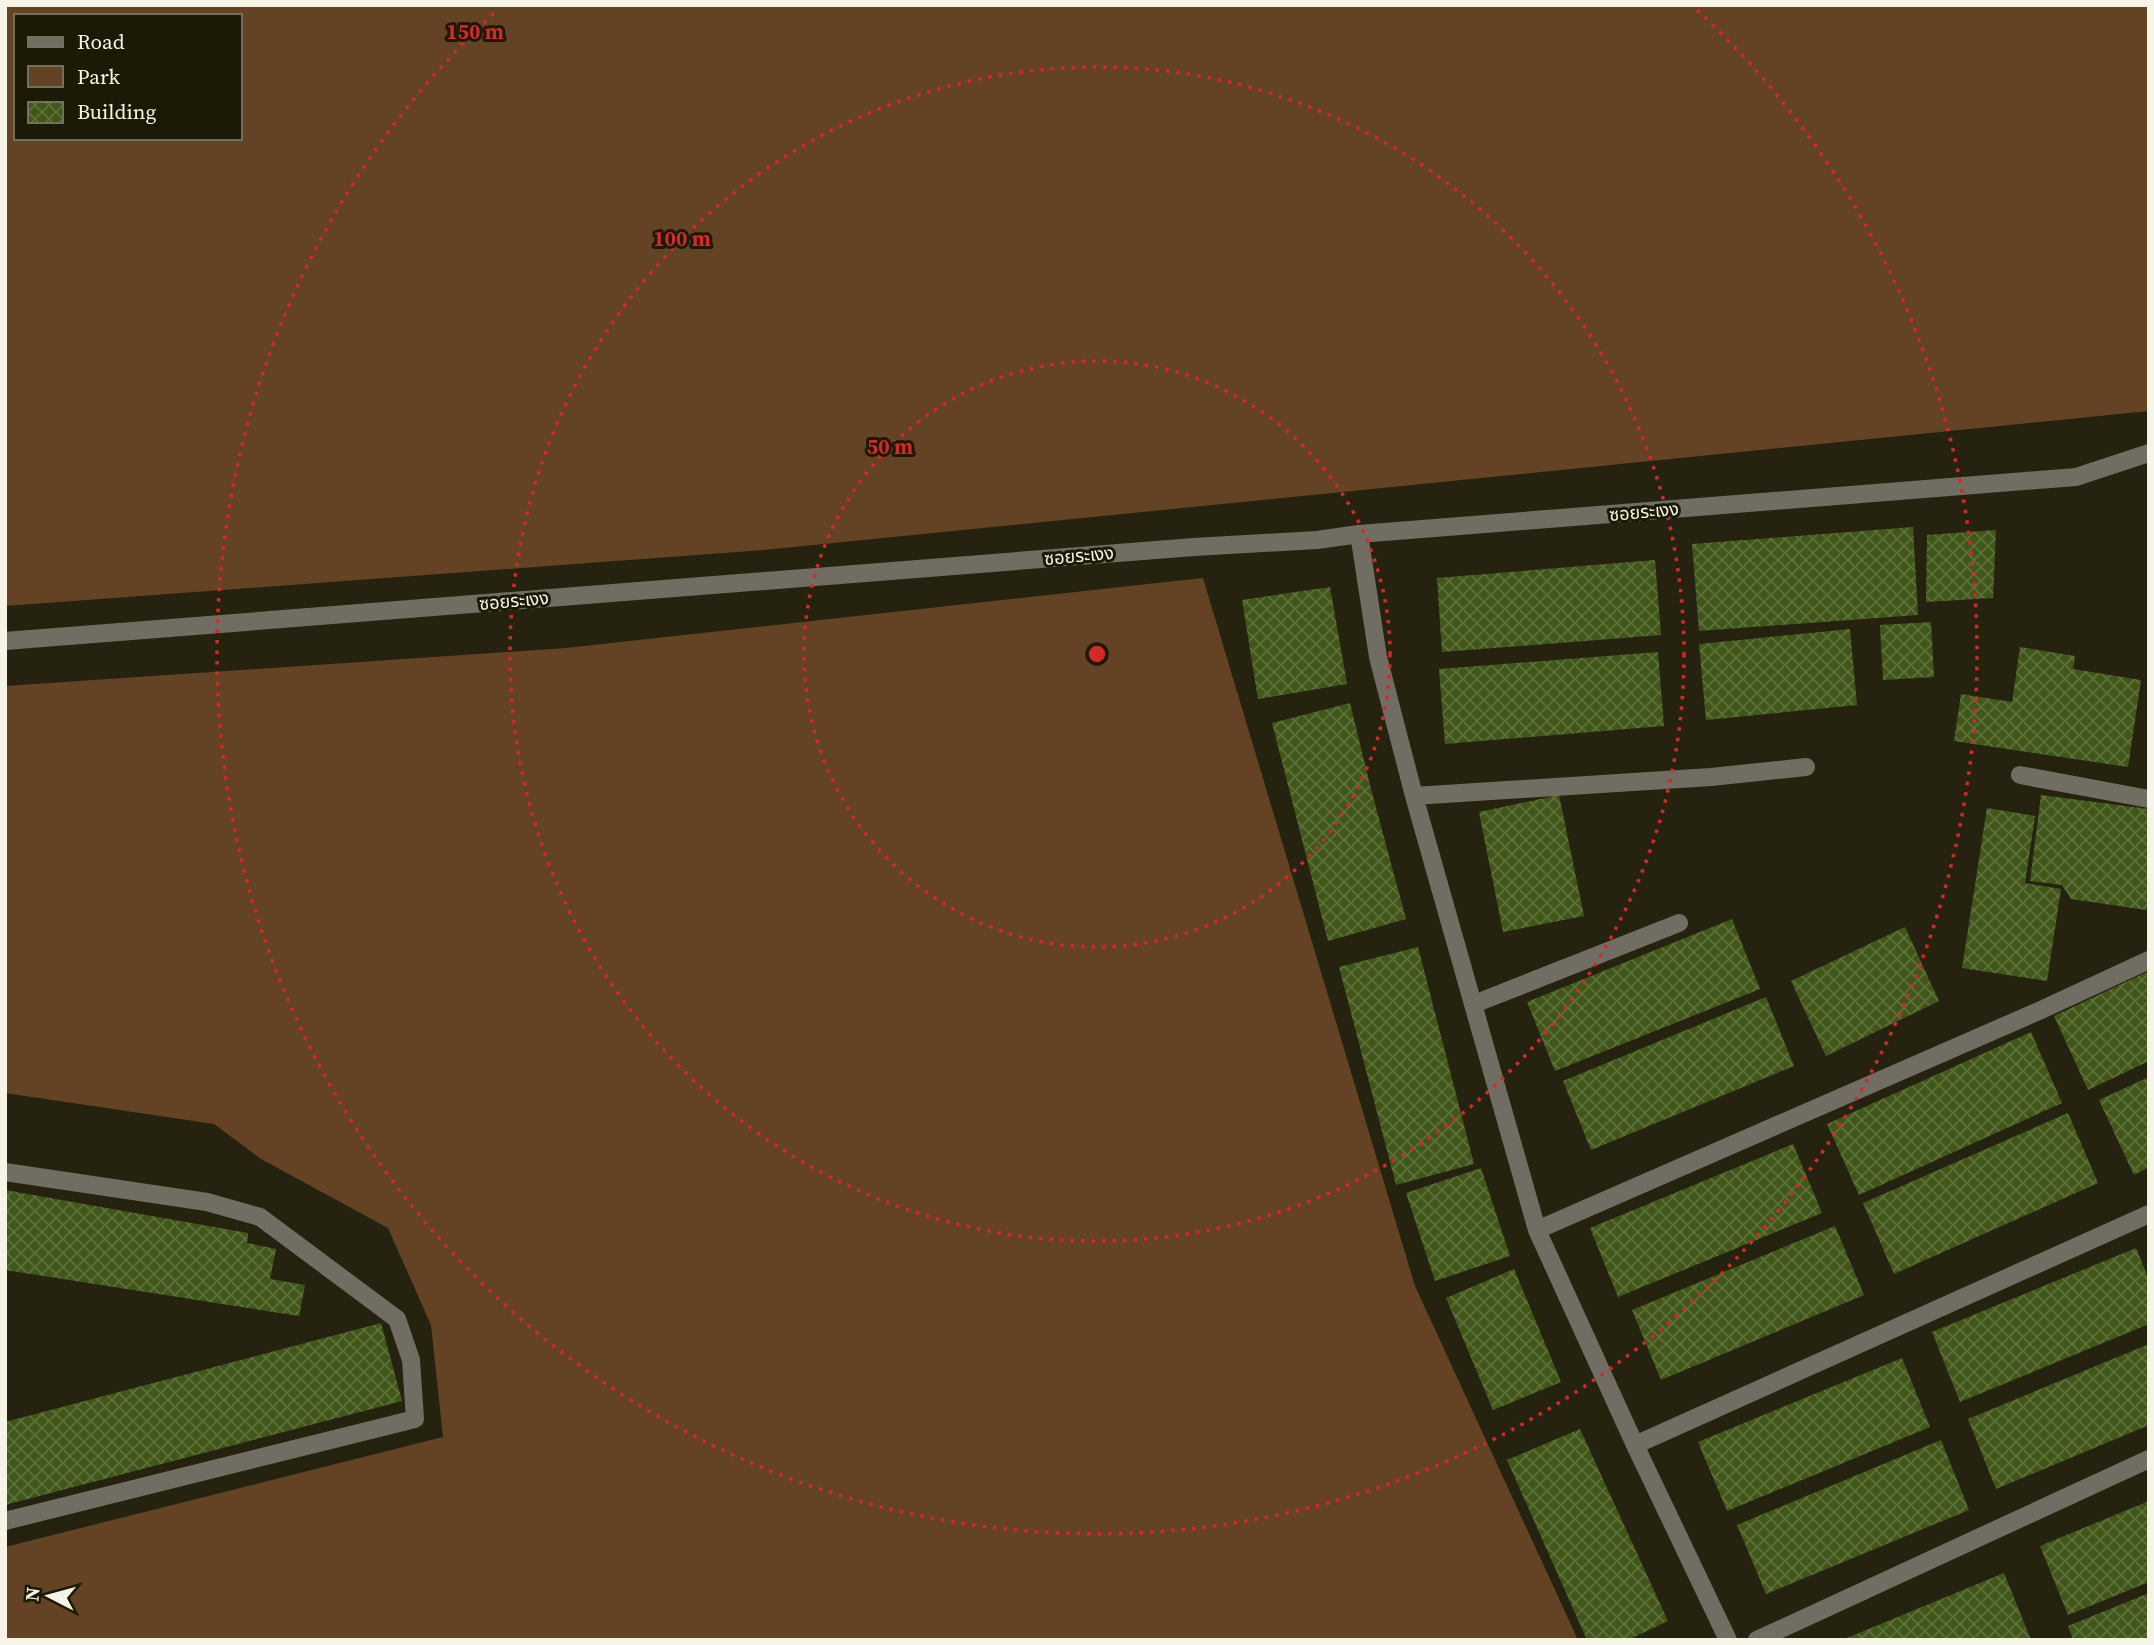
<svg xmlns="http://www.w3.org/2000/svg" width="2154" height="1645" font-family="'Source Serif 4','Noto Sans Thai',serif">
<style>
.green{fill:#644224;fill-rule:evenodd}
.building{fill:url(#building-cross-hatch)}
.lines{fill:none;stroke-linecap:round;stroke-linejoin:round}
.minor{stroke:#726d63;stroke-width:18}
.ring{fill:none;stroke:#d62828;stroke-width:3.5;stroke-dasharray:3.5 7}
.labels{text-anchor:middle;stroke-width:6;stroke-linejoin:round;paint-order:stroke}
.street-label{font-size:18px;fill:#f5f4e7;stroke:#1b1a06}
.centre{fill:#d62828;stroke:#1b1a06;stroke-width:3.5}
.ring-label{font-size:21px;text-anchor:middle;font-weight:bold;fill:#d62828;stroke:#1b1a06;stroke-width:6;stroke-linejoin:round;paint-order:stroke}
</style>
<defs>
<pattern id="building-cross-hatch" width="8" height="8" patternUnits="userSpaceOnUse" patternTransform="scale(1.75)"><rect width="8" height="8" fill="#41571a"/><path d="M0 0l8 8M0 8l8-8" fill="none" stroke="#5d703b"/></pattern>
</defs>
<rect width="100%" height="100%" fill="#25230f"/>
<path class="green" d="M5,5H2149V411L764,550L5,606ZM16,16H240V138H16Z
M1203,578L1415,1286L1578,1640H5V1547L443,1437L431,1325L388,1228L261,1159L214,1124L5,1093V686L566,648Z"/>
<path class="building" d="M1913,527L1918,615L1699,631L1692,544Z
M1996,530L1993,598L1926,602L1927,535Z
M1655,560L1661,635L1442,652L1437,578Z
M1330,587L1347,684L1258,699L1242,600Z
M1931,622L1934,677L1883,680L1880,625Z
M1850,629L1857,705L1706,720L1699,644Z
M2020,647L2075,656L2073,669L2141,680L2128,767L1954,741L1961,694L2012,702Z
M1658,652L1664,726L1445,744L1439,669Z
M1350,703L1371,789L1406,919L1328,941L1272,723Z
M1559,795L1584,916L1503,932L1479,812Z
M2041,795L2149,809V901L2146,910L2071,899L2062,885L2030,881Z
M1987,808L2035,816L2025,883L2061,889L2047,981L1962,968Z
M1732,919L1760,989L1555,1071L1527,1002Z
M1905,927L1939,1001L1826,1056L1791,981Z
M1418,947L1474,1164L1396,1185L1339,967Z
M2149,971V1061L2088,1090L2054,1016Z
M1766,997L1794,1066L1591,1150L1563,1081Z
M2031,1032L2062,1103L1859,1195L1827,1124Z
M2149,1077V1167L2134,1175L2099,1100Z
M2068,1113L2098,1183L1894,1274L1863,1203Z
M1793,1144L1822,1213L1618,1297L1590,1228Z
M1481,1168L1510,1256L1435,1281L1406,1193Z
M5,1190L248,1233L247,1243L276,1249L270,1279L305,1285L299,1316L5,1270Z
M1835,1226L1864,1295L1661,1380L1632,1310Z
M2136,1248L2149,1280V1324L1960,1402L1932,1332Z
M1514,1269L1561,1382L1493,1410L1446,1298Z
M381,1323L402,1401L5,1505V1422Z
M2149,1344V1425L1996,1489L1968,1419Z
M1902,1358L1930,1427L1727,1511L1698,1442Z
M1580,1429L1668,1621L1628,1640H1587L1507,1460Z
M1941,1440L1969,1510L1766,1594L1737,1525Z
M2149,1501V1582L2068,1615L2040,1546Z
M2004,1573L2031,1640H1842Z
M2149,1593V1640H2073L2068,1626Z"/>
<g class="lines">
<path class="minor" d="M1359,534L1378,657L1414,796L1537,1230L1635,1445L1728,1640
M5,641L1194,547L1317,540L1359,534L2076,477L2149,453
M2020,775L2149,799
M1414,796L1711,777L1806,767
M1474,1004L1679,923
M5,1172L207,1202L260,1217L397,1319L411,1360L415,1419L5,1521
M1537,1230L2041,1010L2149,960
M1635,1445L2149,1214
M1757,1640L2149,1459"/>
</g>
<g class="ring">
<circle cx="1097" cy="654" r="293"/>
<circle cx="1097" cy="654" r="587"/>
<path d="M1697 10A880 880 0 1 1 497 10"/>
</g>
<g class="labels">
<g class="street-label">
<text transform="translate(1644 512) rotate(-5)" y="6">ซอยระเงง</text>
<text transform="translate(1079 556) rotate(-5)" y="6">ซอยระเงง</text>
<text transform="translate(514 601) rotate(-5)" y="6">ซอยระเงง</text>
</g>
</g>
<circle cx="1097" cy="654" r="10" class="centre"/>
<g class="ring-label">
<text x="475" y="39">150 m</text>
<text x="682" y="246">100 m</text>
<text x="890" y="454">50 m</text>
</g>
<rect width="2154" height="1645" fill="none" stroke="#f5f4e7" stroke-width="14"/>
<rect x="14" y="14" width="228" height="126" fill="#1b1a06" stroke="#727160" stroke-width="2"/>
<rect x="28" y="37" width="35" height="10" fill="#726d63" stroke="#727160" stroke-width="2"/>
<text x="77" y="49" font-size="21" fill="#f5f4e7">Road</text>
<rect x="28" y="66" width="35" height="21" fill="#644224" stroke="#727160" stroke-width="2"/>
<text x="77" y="84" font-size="21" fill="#f5f4e7">Park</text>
<rect x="28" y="102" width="35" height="21" fill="url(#building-cross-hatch)" stroke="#727160" stroke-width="2"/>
<text x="77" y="119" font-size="21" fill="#f5f4e7">Building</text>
<g transform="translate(49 1596) rotate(276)" stroke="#1b1a06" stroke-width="5" paint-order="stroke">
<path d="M0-5L12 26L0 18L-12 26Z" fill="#f5f4e7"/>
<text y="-10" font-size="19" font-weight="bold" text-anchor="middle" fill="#f5f4e7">N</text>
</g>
</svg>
